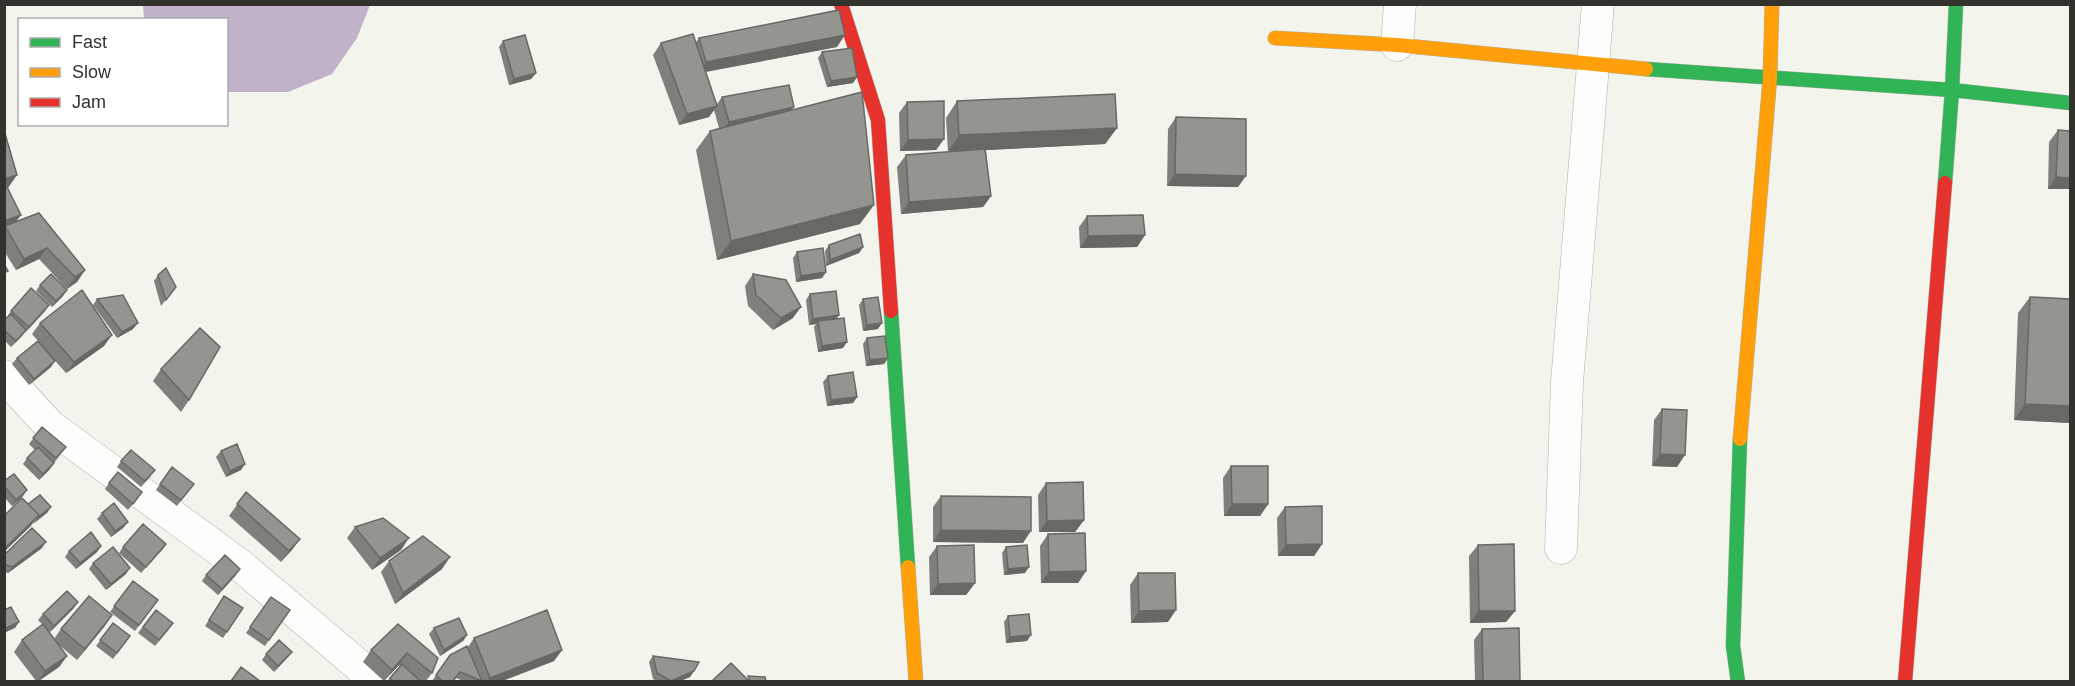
<svg xmlns="http://www.w3.org/2000/svg" width="2075" height="686" font-family="Arial,sans-serif">
<style>
.water{fill:#bfb2c9}
.lines{fill:none;stroke-linecap:round;stroke-linejoin:round}
.street-casing{stroke:#afb0a9;stroke-width:33}
.fast-casing{stroke:#afb0a9;stroke-width:15}
.slow-casing{stroke:#afb0a9;stroke-width:15}
.jam-casing{stroke:#afb0a9;stroke-width:15}
.street{stroke:#fdfdfc;stroke-width:32}
.fast{stroke:#30b455;stroke-width:14}
.slow{stroke:#ff9f0a;stroke-width:14}
.jam{stroke:#e5322d;stroke-width:14}
.wall{fill:#7f807b}
.shaded-wall{fill:#686864}
.building{fill:#94958f;stroke:#686864;stroke-width:1.5}
</style>
<rect width="100%" height="100%" fill="#f3f4ec"/>
<path class="water" d="M143,5V4L370,5L357,38L332,74L288,92H227L226,20L144,19Z"/>
<g class="lines">
<defs>
<path id="street" d="M1397,45L1400,4
M4,376L50,426L240,565L378,682
M1561,548L1567,382L1598,4"/>
<path id="fast" d="M1646,69L1952,90L2070,103
M1945,183L1952,90L1956,4
M891,311L908,567
M1738,682L1733,646L1740,439"/>
<path id="slow" d="M1275,38L1397,45L1646,69
M1740,439L1770,77L1772,4
M908,567L916,682"/>
<path id="jam" d="M841,4L878,120L891,311
M1905,682L1945,183"/>
</defs>
<use href="#street" class="street-casing"/>
<use href="#fast" class="fast-casing"/>
<use href="#slow" class="slow-casing"/>
<use href="#jam" class="jam-casing"/>
<use href="#street" class="street"/>
<use href="#fast" class="fast"/>
<use href="#slow" class="slow"/>
<use href="#jam" class="jam"/>
</g>
<path class="wall" d="M699,38L837,47L706,72L717,104L722,97L792,110L860,224L717,260L696,150L710,131L719,128L714,110L709,117L679,125L653,55L661,43L696,42Z
M503,41L536,73L531,79L509,85L499,47Z
M822,52L857,77L853,83L827,87L818,58Z
M957,101L1117,128L1105,144L986,150L991,196L983,207L901,214L897,167L906,155L948,152L946,118Z
M907,102L944,139L936,150L900,151L899,113Z
M1176,117L1238,187L1167,186L1168,129Z
M4,130L8,188L16,222L85,270L77,282L67,289L39,259L16,270L4,251Z
M2058,130L2070,131V189H2048L2049,142Z
M1087,216L1145,235L1137,247L1080,248L1079,227Z
M829,245L863,247L859,253L826,266L825,251Z
M797,252L826,272L822,278L796,282L793,258Z
M753,274L793,318L773,330L748,306L745,286Z
M158,275L171,293L161,306L154,281Z
M40,285L63,296L52,307L36,291Z
M810,294L837,319L843,348L818,352L814,327L816,324L809,325L806,300Z
M2030,297L2070,423L2014,420L2018,313Z
M97,299L133,329L117,338L93,305Z
M863,299L878,329L863,331L859,305Z
M11,311H45L11,347L4,340V320L8,317H7Z
M40,323L104,346L66,373L49,354L51,367L29,385L12,364L17,358L38,341L32,334Z
M867,338L888,358L884,364L866,366L863,344Z
M161,369L189,400L181,412L153,381Z
M828,376L857,397L853,403L827,406L823,382Z
M1662,409L1677,467L1652,466L1654,420Z
M42,427L66,447L54,463L50,469L39,480L23,464L27,458L35,450L29,444Z
M221,451L241,470L226,477L216,457Z
M121,461L151,476L141,487L117,467Z
M1231,466L1268,504L1260,516H1224L1223,478Z
M172,467L194,484L177,506L156,490Z
M4,481L23,496L12,506L4,497Z
M109,483L138,498L128,510L105,489Z
M1046,483L1084,520L1075,532H1039L1038,495Z
M246,492L300,539L281,562L229,516Z
M941,496L1023,543L933,542V507Z
M1285,507L1322,544L1314,556H1278L1277,518Z
M102,513L128,522L123,528L111,537L97,519Z
M355,527L401,550L372,570L347,538Z
M1048,534L1086,571L1078,583H1041L1040,546Z
M166,544L141,573L119,553L123,547Z
M1478,545L1515,611L1506,622L1470,623L1469,556Z
M101,546L97,552L76,569L65,557L69,551Z
M937,546L975,583L966,595H930L929,557Z
M1006,547L1025,573L1004,575L1002,553Z
M42,548L8,573L4,572V555Z
M389,561L442,569L395,604L381,572Z
M93,563L126,574L106,590L89,569Z
M1138,573L1168,622L1131,623L1130,585Z
M206,575H236L218,595L202,581Z
M133,581L158,600L135,631L110,612Z
M224,596L243,608L223,638L205,626Z
M271,597L290,610L265,646L246,633Z
M74,608L50,632L44,626L54,639L61,629L112,615L104,627L77,660L59,645L67,656L59,667L39,681H36L14,652L22,640L43,625L38,620L43,614Z
M156,610L169,629L155,646L138,633Z
M1008,616L1027,641L1006,643L1004,622Z
M113,623L130,636L113,659L96,646Z
M398,624L432,673L426,681H387L400,666L399,665L384,681L363,662L371,650Z
M434,628L467,635L463,641L440,656L429,634Z
M1482,629L1520,681H1475L1474,640Z
M474,638L562,650L554,661L502,681H463L456,678L453,681H432L450,655L468,647Z
M292,652L287,658L274,672L262,660L266,654Z
M653,656L694,671L690,677L680,681H657L653,679L649,662Z"/>
<path class="shaded-wall" d="M845,35L837,47L698,73L706,62Z
M536,73L531,79L509,85L514,79Z
M857,77L853,83L827,87L831,81Z
M717,106L709,117L679,125L687,114Z
M794,107L786,119L721,133L729,122Z
M1117,128L1105,144L948,152L959,135Z
M944,139L936,150L900,151L908,140Z
M1175,174L1246,176L1238,187L1167,186Z
M17,175L6,191H4V179Z
M2056,177L2070,178V189H2048Z
M991,196L983,207L901,214L909,202Z
M874,205L860,224L717,260L731,241Z
M21,215L13,226H5L4,227V221Z
M1145,235L1137,247L1080,248L1088,236Z
M863,247L859,253L826,266L830,260Z
M47,248L39,259L16,270L24,259Z
M85,270L77,282L67,289L75,277Z
M826,272L822,278L796,282L801,276Z
M67,290L63,296L52,307L56,301Z
M49,305L45,311L25,333L29,327Z
M801,307L793,318L773,330L781,318Z
M839,315L835,321H818L816,324L809,325L813,319Z
M138,323L133,329L117,338L122,332Z
M882,323L878,329L863,331L867,325Z
M26,330L22,336L11,347L16,341Z
M112,335L104,346L66,373L74,362Z
M847,342L843,348L818,352L822,346Z
M888,358L884,364L866,366L870,360Z
M55,361L51,367L29,385L34,379Z
M857,397L853,403L827,406L831,400Z
M2025,404L2070,406V423L2014,420Z
M1660,454L1685,455L1677,467L1652,466Z
M54,463L50,469L39,480L43,474Z
M245,464L241,470L226,477L230,471Z
M27,490L23,496L12,506L16,500Z
M1232,504H1268L1260,516H1224Z
M51,507L47,513L33,524L37,518Z
M39,515L30,527L4,552V549Z
M1084,520L1075,532H1039L1047,521Z
M128,522L123,528L111,537L115,531Z
M941,530L1031,531L1023,543L933,542Z
M409,538L401,550L372,570L380,558Z
M300,539L292,550L281,562L289,551Z
M46,542L42,548L8,573L12,567Z
M166,544L162,550L141,573L146,567Z
M1322,544L1314,556H1278L1286,545Z
M101,546L97,552L76,569L80,563Z
M450,557L442,569L395,604L403,593Z
M1029,567L1025,573L1004,575L1008,569Z
M130,568L126,574L106,590L111,584Z
M240,569L236,575L218,595L222,589Z
M1086,571L1078,583H1041L1049,572Z
M975,583L966,595H930L938,584Z
M78,602L74,608L50,632L54,626Z
M1176,610L1168,622L1131,623L1139,611Z
M1479,611H1515L1506,622L1470,623Z
M112,615L104,627L77,660L85,649Z
M19,622L15,628L4,633V629Z
M467,635L463,641L440,656L444,650Z
M1031,635L1027,641L1006,643L1010,637Z
M562,650L554,661L502,681H487L490,678Z
M292,652L287,658L274,672L278,666Z
M407,653L399,665L384,681L392,670Z
M67,656L59,667L38,681L45,671Z
M694,671L690,677L680,681H671Z"/>
<path class="building" d="M839,10L845,35L706,62L699,38Z
M693,34L717,106L687,114L661,43Z
M525,35L536,73L514,79L503,41Z
M852,48L857,77L831,81L822,52Z
M789,85L794,107L729,122L722,97Z
M862,92L874,205L731,241L710,131Z
M1115,94L1117,128L959,135L957,101Z
M944,101V139L908,140L907,102Z
M1176,117L1246,119V176L1175,174Z
M4,130L17,175L4,179Z
M2058,130L2070,131V178L2056,177Z
M985,149L991,196L909,202L906,155Z
M7,187L21,215L4,221V188Z
M39,213L85,270L75,277L47,248L24,259L5,226Z
M1143,215L1145,235L1088,236L1087,216Z
M860,234L863,247L830,260L829,245Z
M823,248L826,272L801,276L797,252Z
M4,264L8,271L4,273Z
M166,268L176,287L166,300L158,275Z
M51,274L67,290L56,301L40,285Z
M753,274L786,280L801,307L781,318L756,295Z
M31,288L49,305L29,327L11,311Z
M82,290L112,335L74,362L40,323Z
M836,291L839,315L813,319L810,294Z
M123,295L138,323L122,332L97,299Z
M878,297L882,323L867,325L863,299Z
M2030,297L2070,299V406L2025,404Z
M11,314L26,330L16,341L4,330V320Z
M844,318L847,342L822,346L818,321Z
M200,328L220,347L189,400L161,369Z
M885,336L888,358L870,360L867,338Z
M38,341L55,361L34,379L17,358Z
M853,372L857,397L831,400L828,376Z
M1662,409L1687,410L1685,455L1660,454Z
M42,427L66,447L56,458L33,438Z
M237,444L245,464L230,471L221,451Z
M38,447L54,463L43,474L27,458Z
M131,450L155,470L145,481L121,461Z
M1231,466H1268V504H1232Z
M172,467L194,484L181,500L160,484Z
M118,472L142,492L133,504L109,483Z
M14,474L27,490L16,500L4,486V481Z
M1083,482L1084,520L1047,521L1046,483Z
M246,492L300,539L289,551L237,504Z
M40,495L51,507L37,518L39,515L28,504Z
M941,496L1031,497V531L941,530Z
M22,498L39,515L4,549V516Z
M114,503L128,522L115,531L102,513Z
M1322,506V544L1286,545L1285,507Z
M383,518L409,538L380,558L355,527Z
M143,524L166,544L146,567L123,547Z
M32,528L46,542L12,567L4,564V555Z
M91,532L101,546L80,563L69,551Z
M1085,533L1086,571L1049,572L1048,534Z
M423,536L450,557L403,593L389,561Z
M1514,544L1515,611H1479L1478,545Z
M974,545L975,583L938,584L937,546Z
M1027,545L1029,567L1008,569L1006,547Z
M113,547L130,568L111,584L93,563Z
M225,555L240,569L222,589L206,575Z
M1138,573H1175L1176,610L1139,611Z
M133,581L158,600L139,625L114,606Z
M67,591L78,602L54,626L43,614Z
M89,596L112,615L85,649L61,629Z
M224,596L243,608L227,632L209,620Z
M271,597L290,610L269,640L250,627Z
M11,607L19,622L4,629V610Z
M156,610L173,623L159,640L143,627Z
M547,610L562,650L490,678L474,638Z
M1029,614L1031,635L1010,637L1008,616Z
M459,618L467,635L444,650L434,628Z
M113,623L130,636L117,653L100,640Z
M43,624L67,656L45,671L22,640Z
M398,624L438,658L432,673L407,653L392,670L371,650Z
M1519,628L1520,681H1483L1482,629Z
M279,640L292,652L278,666L266,654Z
M467,646L482,681L460,672L453,681H442L436,675L450,655Z
M653,656L699,662L694,671L671,681L657,673Z
M731,663L749,681H712Z
M402,664L420,681H393L390,678Z
M241,667L260,681H231Z
M748,676L765,677L766,681H750Z"/>
<rect width="2075" height="686" fill="none" stroke="#32332d" stroke-width="12"/>
<rect x="18" y="18" width="210" height="108" fill="#ffffff" stroke="#adadab" stroke-width="1.5"/>
<rect x="30" y="38" width="30" height="9" fill="#30b455" stroke="#adadab" stroke-width="1.5"/>
<text x="72" y="48" font-size="18" fill="#32332d">Fast</text>
<rect x="30" y="68" width="30" height="9" fill="#ff9f0a" stroke="#adadab" stroke-width="1.5"/>
<text x="72" y="78" font-size="18" fill="#32332d">Slow</text>
<rect x="30" y="98" width="30" height="9" fill="#e5322d" stroke="#adadab" stroke-width="1.5"/>
<text x="72" y="108" font-size="18" fill="#32332d">Jam</text>
</svg>
